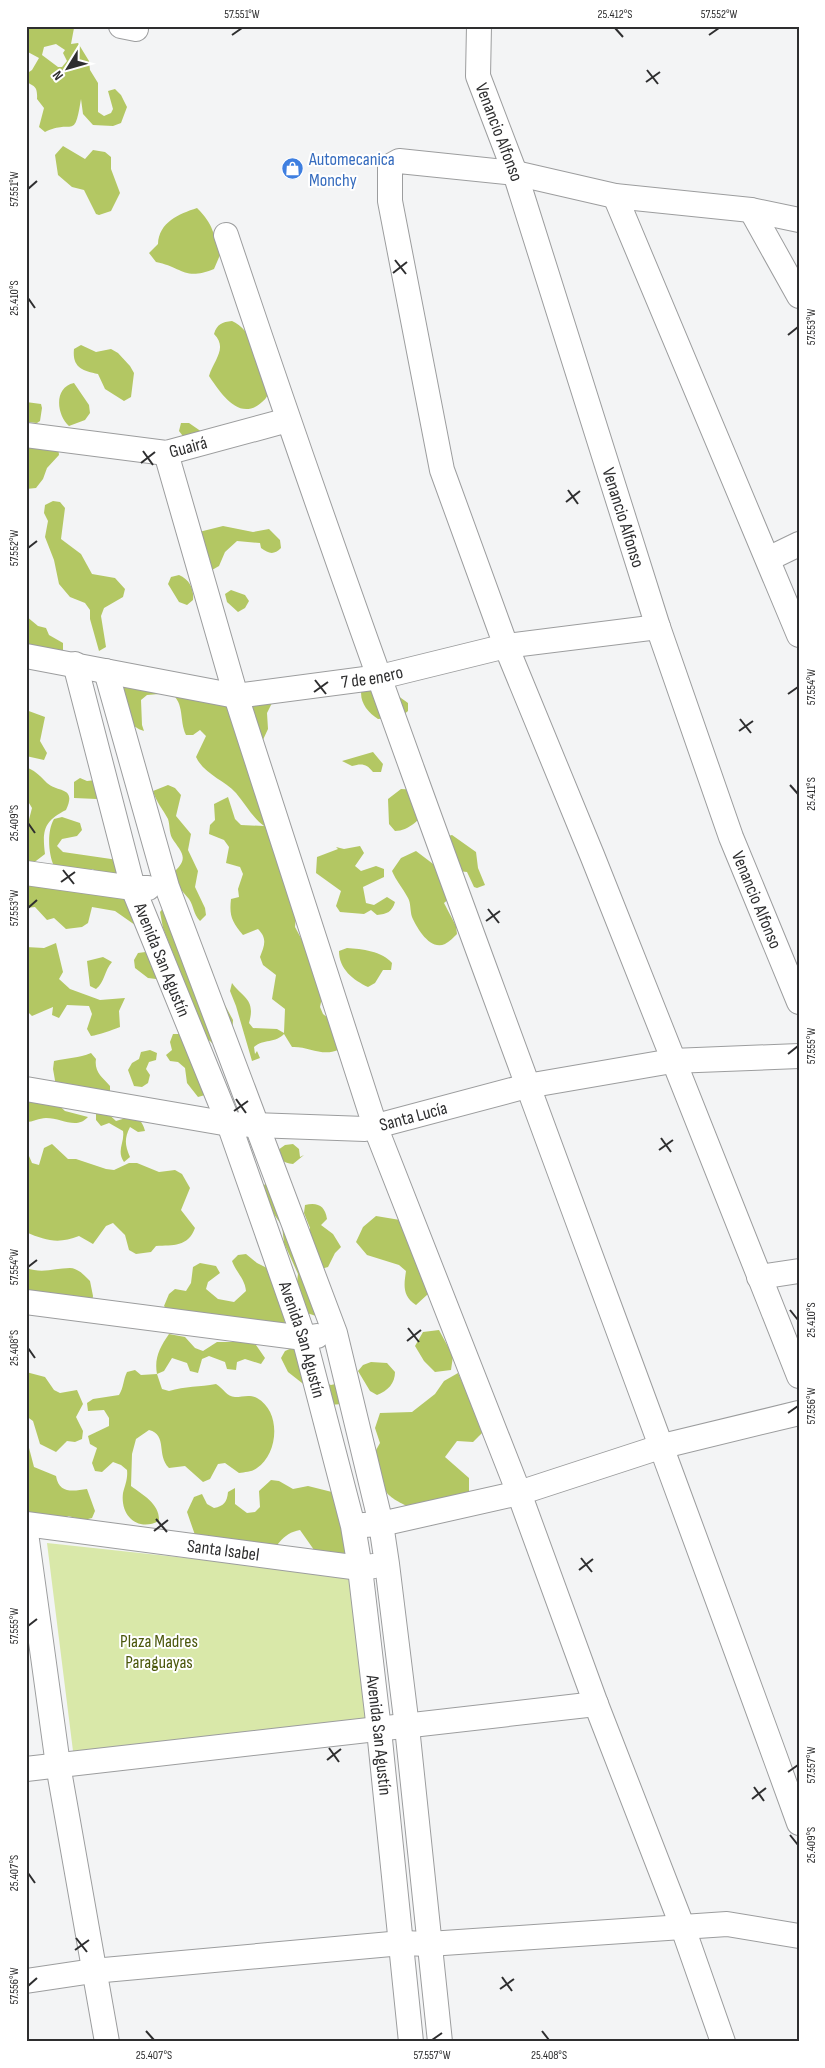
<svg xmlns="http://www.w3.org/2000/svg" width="825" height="2068" font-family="'Sofia Sans Condensed',sans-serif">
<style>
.green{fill:#d9e8a9}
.forest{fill:#b3c763;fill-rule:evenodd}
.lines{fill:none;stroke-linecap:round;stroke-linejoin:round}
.minor-casing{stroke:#9c9d9e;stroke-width:26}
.minor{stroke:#fff;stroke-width:24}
.ticks{fill:none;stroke:#2e2e2f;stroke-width:2}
.labels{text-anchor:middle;stroke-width:4;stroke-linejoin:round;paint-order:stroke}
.street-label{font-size:18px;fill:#2e2e2f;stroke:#fff}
.shop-label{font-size:18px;fill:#366cbe;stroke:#fff;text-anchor:start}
.park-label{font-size:18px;fill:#4c580d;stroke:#fff}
.neatline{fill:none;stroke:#2e2e2f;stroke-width:2}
.ticks-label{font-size:12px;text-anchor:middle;fill:#2e2e2f}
</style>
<rect width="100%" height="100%" fill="#f3f4f5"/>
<path class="green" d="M47,1543L353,1576L378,1721L74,1759Z"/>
<path class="forest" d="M26,26H82L74,28L71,44L78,43L89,61L90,70L98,83V112L104,116L111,113L113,109L108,91L115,89L121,95L127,107L121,123L113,126L93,125L83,114L81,99C74,142 74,118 45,132L39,127L44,108L37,99C38,83 32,88 26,80V74L32,70L39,58L26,51ZM56,44L65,50L63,53L67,61L62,67H58L42,55L44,47Z
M63,146L85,159L93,150L105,152L111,157V169L120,193L111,211L99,215L96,214L84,190L72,187L58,175L55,155Z
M197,208C214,225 213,233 220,255L214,269C184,281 182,267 156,262L149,253L158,244C159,222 179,214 197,208Z
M232,321C252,329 268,369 269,389C269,394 266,399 262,402C239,423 220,392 209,376C214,360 228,348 214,334C217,324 222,322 232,321Z
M81,345L96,352L111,349L118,353L130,366L134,373L131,397L124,401L105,389L98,374C82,371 72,367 74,349Z
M74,383L89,405L90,413L85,420L69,426C56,414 54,387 74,383Z
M26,402L41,404L42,408L40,421L37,423L26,422Z
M181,423H189L202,432L189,444L179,431Z
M29,438L58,447L59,455L47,468L43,479L36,488L26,489Z
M53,501L60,502L65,508L61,539L81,554L92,574L115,578L125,589L123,597L104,608L101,616L106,647L99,651L90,619V610L85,603L70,597L59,584L54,560L45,537L48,521L44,513L45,505Z
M223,526L253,532L269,529L280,540L281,548C274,555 269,554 261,548L260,543L237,541L225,552L219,566L212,570L199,532Z
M179,575C190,580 194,589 193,600L187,605L179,602L168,584L171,577Z
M231,590L245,595L249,601L245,608L238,612L227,602L225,594Z
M26,616L38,626L46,628L49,635L63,643V651L49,659L26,656Z
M125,681L275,697L267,713L268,729L261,744L297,903L295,927L325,983L320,1007L323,1014L349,1035L338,1050C322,1057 308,1046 292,1047L284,1034C276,1043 263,1039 254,1047L255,1054L257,1051L260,1058L252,1061L236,1006L230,991L232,983C243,998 256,999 249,1023L253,1028L277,1029L284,1033L285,1009L272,999L276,975L263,965L260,957C264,946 268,939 258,929L243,935C232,922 229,916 231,899L239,897L238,889L243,874L240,867L226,863L229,847L224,840L209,834L210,825L215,820L214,804L228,797L235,819L241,825L264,826C252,817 246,805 236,793C224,780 204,774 196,757L206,736L200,730L193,735H186C179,720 185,704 171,693L147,695L141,700L142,725L144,731C130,727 126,716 119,703Z
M363,684L394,693L408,703V711L401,717L378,719C366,711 357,699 363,684Z
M26,710L45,717L40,741L47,753L44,760L26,756Z
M373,752L383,764L381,772H373C367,764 362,763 352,766L342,761Z
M28,768C37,772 40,776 47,783C58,793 77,786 66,810C44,821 42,830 45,854L32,864L26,862V831L32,808L26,798Z
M80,778L87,781L96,780L102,793L97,799L74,798V782Z
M168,785L175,788L181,795L176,816L191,834L188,850L198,871L195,887L205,908L206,915L200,921C193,914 194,906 189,899C181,889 174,885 175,871C190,857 180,851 172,838C169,832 170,825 168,819C163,809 156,802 153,791Z
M401,789L419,790L429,812C417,819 410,831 395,831L389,824L388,799Z
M62,817L80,823L82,830L77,836L62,839L57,846L63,852L118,860L123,866L117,880L103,882L93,869L77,872L54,866C48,853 47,831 54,819Z
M452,835L476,852L478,868L485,885L477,888L474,887L467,872L458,871L444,837Z
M360,846L364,853L355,866L361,871L376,866L384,869V877L363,887L366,903L374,905L387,897L395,902C392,912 387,914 377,915L371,910L364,914L340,912L336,906L341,891L316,873L317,857L338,849L336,847L344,849Z
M416,851L445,873L456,893L444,903L456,926L457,934C454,937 449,942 445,944C430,951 417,928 412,917C410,911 411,903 408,898C403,888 396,881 392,871L401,858Z
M37,874L67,887L73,892L97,888L109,897L134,891L135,925L115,911L92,907L88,923L82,927L66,929L54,918L47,920L35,907L26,908L28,887Z
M165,906L199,949L212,970L214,985L233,1020L232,1035L221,1053L210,1041L202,1037L186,1000L182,976L163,928L160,912Z
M56,943L63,972L59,979L70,989L100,1000L125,998L119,1011L120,1027C112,1030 99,1035 91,1036L87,1029L92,1014L89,1006L67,1005L59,1018L52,1015L53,1007L32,1016L26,1010V947L44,948Z
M347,948C362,949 382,951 392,963L391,970H383L375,983L368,987C353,980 339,969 339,951Z
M153,951L162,975L156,979L148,978L135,968L134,960L138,953Z
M103,957L112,962C104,971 105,982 96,989L90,986L87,961Z
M173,1034H181L205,1095L198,1097L187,1083L185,1068L178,1062L170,1061L166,1055L172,1050L170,1042Z
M150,1050L157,1053L156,1060L149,1062L146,1069L150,1075L148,1083L142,1087L134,1086L128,1070L132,1063L139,1059L141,1052Z
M91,1053L96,1059C94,1072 102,1077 110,1086V1093L56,1086L53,1069L54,1061C67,1058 79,1058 91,1053Z
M34,1096L50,1097L65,1111L88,1117C76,1130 62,1118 46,1118C39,1118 33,1122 26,1122V1107Z
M104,1110L116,1121C130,1116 141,1114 145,1131L138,1132L130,1127C124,1139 125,1145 130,1157L124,1162C116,1150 125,1143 123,1131L109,1123L101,1126L96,1120V1112Z
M52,1144L68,1159H76L106,1169L114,1170L129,1163H137L159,1172L175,1170L182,1174L190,1188L181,1210L195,1228C188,1247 173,1245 156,1246L151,1252L136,1254L129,1250L125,1235L113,1223L106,1226L93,1244L79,1236C59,1244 46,1241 26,1232V1149L32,1163L39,1165L44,1148Z
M293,1144L299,1149L300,1157L304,1155L293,1164C283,1163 280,1160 278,1150L285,1145Z
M272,1182L307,1235L310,1228L304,1213L305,1205C318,1202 325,1206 327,1219L321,1225L333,1234L341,1247L335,1253L328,1267L321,1269L323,1313L316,1316L307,1313L297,1282L298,1274L284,1243L282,1226L263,1198L261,1190L265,1184Z
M376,1216L400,1220L429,1287L428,1294L416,1305C402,1296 404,1285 406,1271L399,1265L367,1255L356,1242L363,1227Z
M246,1254L257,1263L271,1270L286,1326L169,1312L164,1306L169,1294L175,1289L186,1291L191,1283L193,1267L200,1263L216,1266L220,1273L208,1282L206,1289L218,1299L234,1302L246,1291C245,1279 236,1272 232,1261L238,1255Z
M26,1268C43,1274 55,1268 70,1268C78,1268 85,1276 90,1281L93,1296L91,1311L26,1299Z
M439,1330L453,1356L451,1370L435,1372L424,1361L415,1346L423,1332Z
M169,1334L185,1337L195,1348L203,1351L217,1342H249L256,1345L265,1358L261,1364L245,1359L237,1362L236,1370L227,1369L225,1362L209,1356L202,1359L198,1373L190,1371L187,1363L172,1358L164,1371L157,1374L162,1389L169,1391C185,1386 200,1387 216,1384C223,1388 227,1397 235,1397C243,1397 249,1394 257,1398C282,1412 278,1454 257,1468C252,1472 245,1472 239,1473L225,1463L218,1464L210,1479L203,1482L185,1466L169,1468C156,1455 168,1435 149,1430L136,1439L132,1454L131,1486C143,1495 160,1504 159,1521C138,1532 120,1516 123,1493C125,1485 128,1479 127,1470L121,1465L113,1462L102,1472L95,1471L92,1463L97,1448L90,1444L88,1436L109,1426V1418L104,1410L88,1411L87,1403L93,1399L119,1395C124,1387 123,1380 127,1372L135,1370L141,1375L157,1374C154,1358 160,1347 169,1334Z
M299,1345L324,1382L331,1385L348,1381L353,1403L330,1405L288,1372L281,1358L285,1351Z
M371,1362L387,1363L395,1372C395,1383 388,1391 377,1395L370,1391L358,1371L363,1365Z
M26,1372L45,1377L54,1390L60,1393L77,1390L83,1404L76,1417L83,1431L82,1439L75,1442L67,1441L56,1452L40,1444L33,1421L26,1416Z
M458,1373L484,1431L473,1442L457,1441L445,1457L469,1478V1495L423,1513C384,1496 385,1497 372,1457L380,1443L375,1428L380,1413L412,1412L435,1394L444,1381Z
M28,1444L34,1467L56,1476C59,1494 73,1491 87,1489L95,1511L92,1518L84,1520L68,1516L58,1528L45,1526L37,1513H29L26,1516V1447Z
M271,1480L279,1481L293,1489L308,1486L332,1492L358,1556L319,1557L300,1530C282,1533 275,1548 266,1562L195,1535L187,1512L194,1497L202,1494L207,1504L214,1508C224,1506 227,1502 228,1492L235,1488V1504L247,1513L255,1512L260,1507L259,1491Z"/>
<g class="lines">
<defs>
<g id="minor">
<path d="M121,26L136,29"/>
<path id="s1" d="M479,26L478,76L515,173L658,627L731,837L799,1002"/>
<path d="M615,196L799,635"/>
<path d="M751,210L799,296"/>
<path d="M799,220L751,210L615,196L515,173L399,161L390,166V201L442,470L506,646L592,855L799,1376"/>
<path d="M226,235C404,769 608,1294 799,1823"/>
<path id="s2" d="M26,435L166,453L288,420"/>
<path d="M166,453L236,696L375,1126L519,1493L596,1704L683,1928L723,2042"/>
<path d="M768,559L799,544"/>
<path id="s3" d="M26,656L236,696L380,677L506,646L658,627"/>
<path id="s4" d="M75,664L133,888L229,1124L304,1338L353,1526L360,1568L379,1730L411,2042"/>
<path d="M106,671L167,887L335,1333L381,1524L387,1564L407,1727L440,2042"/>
<path d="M26,873L133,888H148"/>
<path id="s5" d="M26,1089L229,1124L365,1129L527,1086L672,1061L799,1056"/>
<path d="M759,1277L799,1271"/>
<path d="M26,1302L304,1338L317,1336"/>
<path id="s6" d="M26,1524L360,1568L374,1566"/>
<path d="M364,1525L381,1524L519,1493L663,1446L799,1413"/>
<path d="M26,1533L58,1765L107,2042"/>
<path d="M26,1769L596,1704"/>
<path d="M26,1981L93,1971L402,1943L429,1944L727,1924L799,1936"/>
</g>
</defs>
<use href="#minor" class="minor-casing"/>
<use href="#minor" class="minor"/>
</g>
<path class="ticks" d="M615,28L623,37M232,35L242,28M709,35L719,28M647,70L658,84M646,82L660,72M28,189L37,181M395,260L406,274M393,273L407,262M28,298L35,308M788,335L798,327M143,451L153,465M141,463L155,452M568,490L578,504M566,502L580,491M28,548L37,541M315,680L326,694M314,692L328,682M788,694L798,687M740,719L751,733M739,731L753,721M790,785L798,794M28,823L35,833M63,870L74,884M61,882L75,872M28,908L37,900M488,909L499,923M486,921L500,911M788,1054L798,1046M236,1099L246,1113M234,1111L248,1101M661,1138L671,1152M659,1150L673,1140M28,1267L37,1260M790,1310L798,1320M408,1328L419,1342M407,1341L421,1330M28,1348L35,1358M788,1413L798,1406M156,1519L167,1532M154,1531L168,1520M581,1558L592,1572M579,1570L593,1559M28,1626L37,1619M329,1748L339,1762M327,1760L341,1749M788,1772L798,1765M754,1787L764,1801M752,1799L766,1788M790,1835L798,1845M28,1873L35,1883M76,1938L87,1952M75,1950L89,1940M502,1977L512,1991M28,1986L37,1978M500,1989L514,1979M146,2031L154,2040M542,2031L549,2040M432,2040L442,2033"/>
<defs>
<symbol id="shop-disc" viewBox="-11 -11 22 22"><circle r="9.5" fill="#3f7fe0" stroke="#fff"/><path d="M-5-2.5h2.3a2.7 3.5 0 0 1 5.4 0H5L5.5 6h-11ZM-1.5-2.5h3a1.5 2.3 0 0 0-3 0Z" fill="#fff"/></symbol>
</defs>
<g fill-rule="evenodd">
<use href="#shop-disc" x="280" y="156" width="25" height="25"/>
</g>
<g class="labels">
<g class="street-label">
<text dy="6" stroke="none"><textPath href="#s1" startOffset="110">Venancio Alfonso</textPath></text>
<text dy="6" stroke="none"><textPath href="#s2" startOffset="164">Guairá</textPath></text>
<text dy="6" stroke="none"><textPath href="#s1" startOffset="515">Venancio Alfonso</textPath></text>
<text dy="6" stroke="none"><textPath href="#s3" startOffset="351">7 de enero</textPath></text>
<text dy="6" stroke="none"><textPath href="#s1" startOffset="920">Venancio Alfonso</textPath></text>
<text dy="6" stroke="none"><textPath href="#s4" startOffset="309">Avenida San Agustín</textPath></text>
<text dy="6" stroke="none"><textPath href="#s5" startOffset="392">Santa Lucía</textPath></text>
<text dy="6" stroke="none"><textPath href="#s4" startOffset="714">Avenida San Agustín</textPath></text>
<text dy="6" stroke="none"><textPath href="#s6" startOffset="199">Santa Isabel</textPath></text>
<text dy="6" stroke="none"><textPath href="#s4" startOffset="1118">Avenida San Agustín</textPath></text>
</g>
<g class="shop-label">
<text x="309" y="165">Automecanica<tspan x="309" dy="21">Monchy</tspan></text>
</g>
<g class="park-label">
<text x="159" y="1647">Plaza Madres<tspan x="159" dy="21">Paraguayas</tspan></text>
</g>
</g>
<rect width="825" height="2068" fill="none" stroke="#ffffff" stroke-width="55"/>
<g transform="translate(68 68) rotate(233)" stroke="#ffffff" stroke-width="4" paint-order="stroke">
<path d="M0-4L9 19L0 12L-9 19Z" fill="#2e2e2f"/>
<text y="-8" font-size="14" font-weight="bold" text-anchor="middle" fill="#2e2e2f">N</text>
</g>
<rect x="28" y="28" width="770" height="2012" class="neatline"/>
<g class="ticks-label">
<text x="242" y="18">57.551°W</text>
<text x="615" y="18">25.412°S</text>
<text x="719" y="18">57.552°W</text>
<text transform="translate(14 189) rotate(-90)" y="4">57.551°W</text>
<text transform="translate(14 298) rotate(-90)" y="4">25.410°S</text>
<text transform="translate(811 327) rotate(-90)" y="4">57.553°W</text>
<text transform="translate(14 548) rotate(-90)" y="4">57.552°W</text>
<text transform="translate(811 687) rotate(-90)" y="4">57.554°W</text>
<text transform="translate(811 794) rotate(-90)" y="4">25.411°S</text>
<text transform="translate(14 823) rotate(-90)" y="4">25.409°S</text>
<text transform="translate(14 908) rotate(-90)" y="4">57.553°W</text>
<text transform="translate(811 1046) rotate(-90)" y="4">57.555°W</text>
<text transform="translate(14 1267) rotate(-90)" y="4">57.554°W</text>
<text transform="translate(811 1320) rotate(-90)" y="4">25.410°S</text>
<text transform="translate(14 1348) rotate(-90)" y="4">25.408°S</text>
<text transform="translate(811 1406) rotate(-90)" y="4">57.556°W</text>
<text transform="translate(14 1626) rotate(-90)" y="4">57.555°W</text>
<text transform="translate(811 1765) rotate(-90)" y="4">57.557°W</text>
<text transform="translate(811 1845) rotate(-90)" y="4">25.409°S</text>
<text transform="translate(14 1873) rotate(-90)" y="4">25.407°S</text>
<text transform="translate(14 1986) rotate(-90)" y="4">57.556°W</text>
<text x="154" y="2059">25.407°S</text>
<text x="432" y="2059">57.557°W</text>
<text x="549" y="2059">25.408°S</text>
</g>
</svg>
